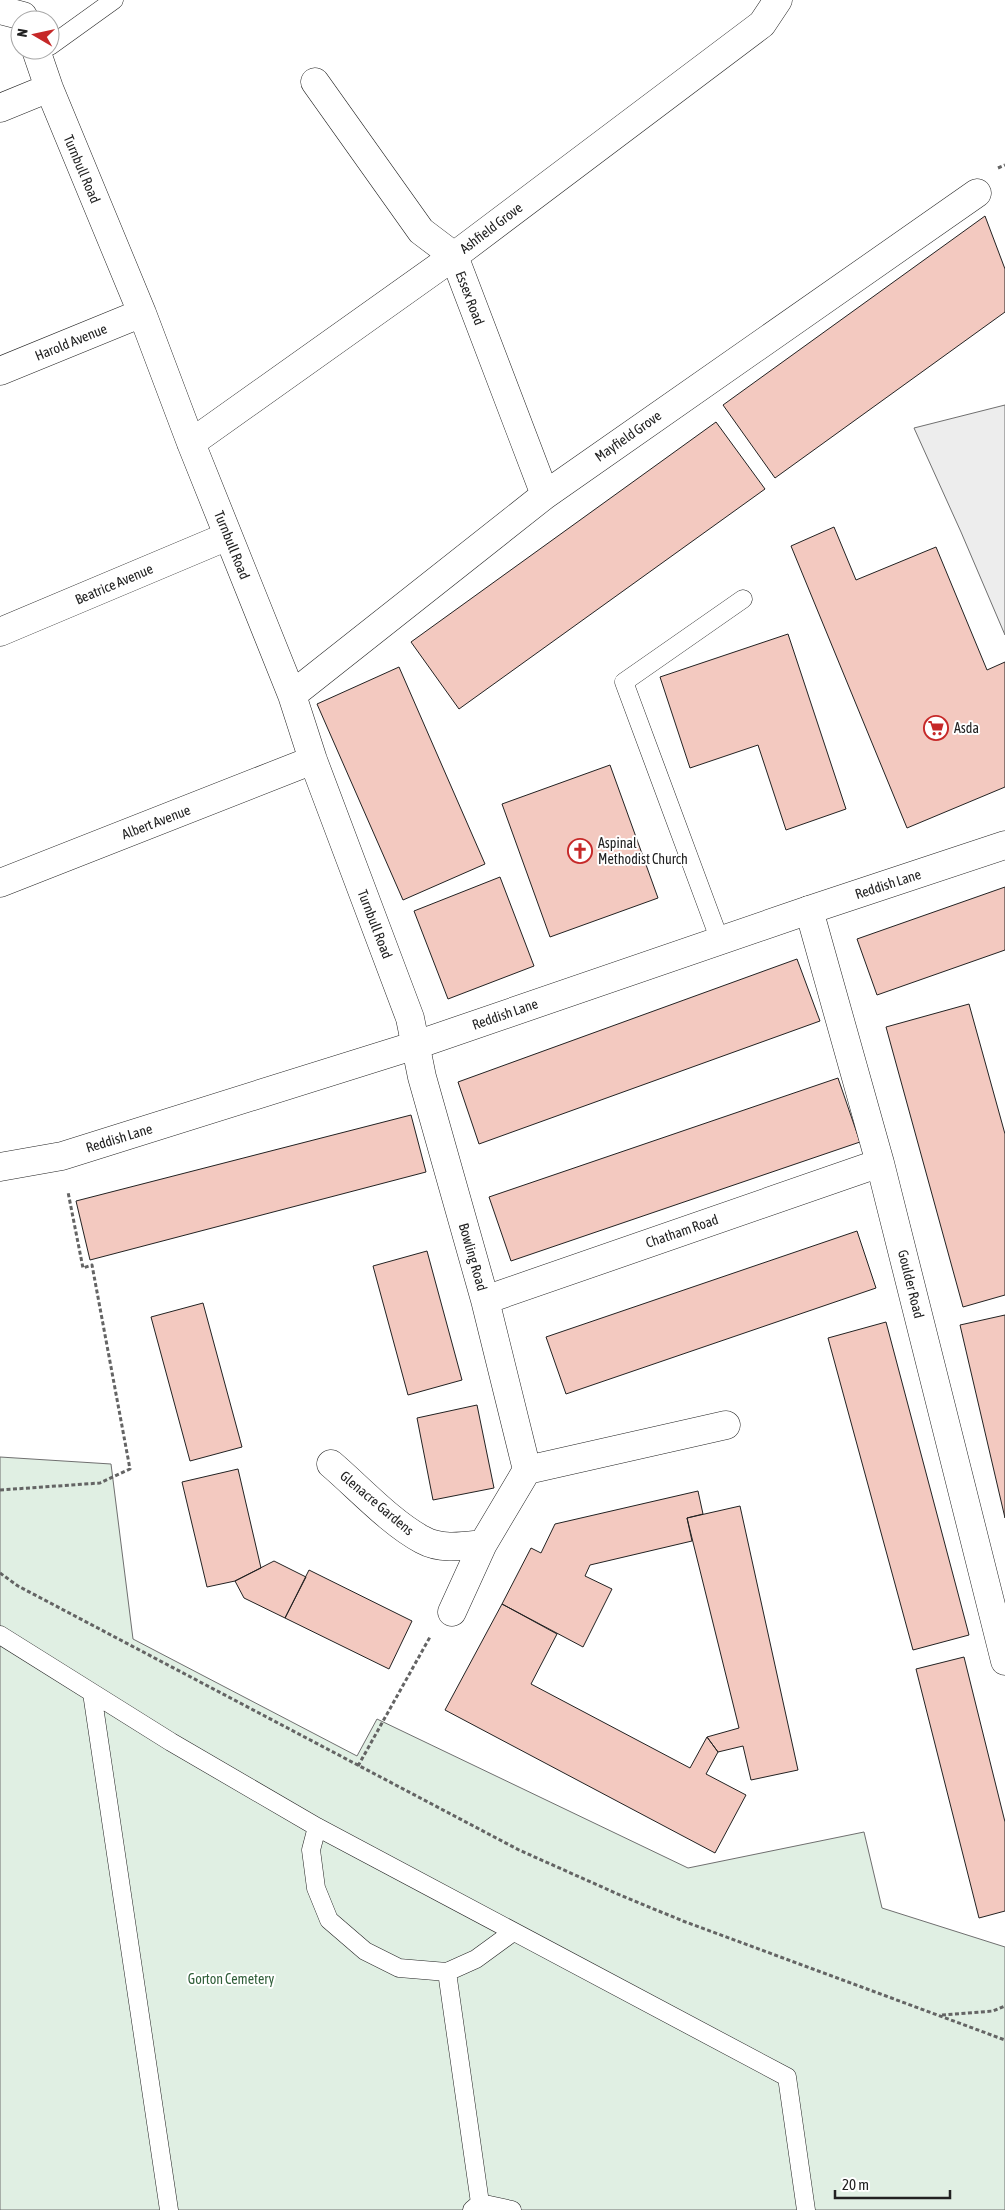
<svg xmlns="http://www.w3.org/2000/svg" width="1005" height="2210" font-family="'Asap Condensed',sans-serif">
<style>
.green{fill:#e0efe3;stroke:#6f6f6f}
.parking{fill:#ededed;stroke:#6f6f6f}
.building{fill:#f3c9c0;stroke:#222}
.lines{fill:none;stroke-linecap:round;stroke-linejoin:round}
.service-casing{stroke:#222;stroke-width:19}
.minor-casing{stroke:#222;stroke-width:29}
.secondary-casing{stroke:#222;stroke-width:29}
.path{stroke:#646464;stroke-width:3;stroke-dasharray:4 2.5;stroke-linecap:butt}
.service{stroke:#fff;stroke-width:18}
.minor{stroke:#fff;stroke-width:28}
.secondary{stroke:#fff;stroke-width:28}
.labels{text-anchor:middle;stroke-width:4;stroke-linejoin:round;paint-order:stroke}
.street-label{font-size:14px;fill:#222;stroke:#fff}
.poi-label{font-size:14px;fill:#222;stroke:#fff;text-anchor:start}
.park-label{font-size:14px;fill:#2f5e38;stroke:#fff}
</style>
<rect width="100%" height="100%" fill="#fff"/>
<path class="green" d="M0,1457L111,1464L133,1639L357,1756L377,1719L688,1868L864,1832L882,1908L1005,1947V2210H0Z"/>
<path class="parking" d="M1005,405V635L961,532L914,428Z"/>
<path class="building" d="M985,216L1005,269V312L775,478L723,405Z
M716,422L765,489L459,709L411,642Z
M834,527L856,580L936,547L987,670L1005,662V787L907,828L791,546Z
M788,634L846,809L786,830L758,745L690,768L660,677Z
M399,667L485,864L403,900L317,704Z
M610,765L658,898L550,937L502,804Z
M500,877L534,966L448,999L414,911Z
M1005,887V950L877,995L857,939Z
M797,959L820,1021L479,1144L458,1082Z
M969,1004L1005,1134V1295L963,1307L886,1027Z
M838,1078L860,1142L511,1261L489,1197Z
M411,1115L426,1172L90,1260L76,1201Z
M857,1231L876,1288L566,1394L546,1337Z
M427,1251L462,1380L408,1395L373,1266Z
M203,1303L242,1447L190,1461L151,1317Z
M1005,1315V1518L960,1325Z
M886,1322L969,1635L913,1650L828,1338Z
M477,1405L494,1488L433,1500L417,1418Z
M238,1469L261,1568L235,1581L207,1587L182,1482Z
M698,1491L703,1514L687,1518L692,1541L590,1565L585,1576L612,1589L583,1647L502,1604L531,1548L541,1553L555,1524Z
M740,1506L798,1770L751,1780L743,1746L718,1752L707,1737L739,1728L687,1518Z
M274,1561L306,1577L285,1618L244,1598L235,1581Z
M309,1570L412,1621L389,1669L285,1618Z
M502,1604L557,1634L531,1684L690,1768L707,1737L718,1752L706,1774L746,1795L715,1853L445,1710Z
M964,1657L1005,1822V1911L979,1918L916,1669Z"/>
<g class="lines">
<defs>
<path id="service" d="M50,46L114,0
M720,941L624,682L743,599
M0,1635L171,1742L317,1827L787,2077L806,2210
M92,1693L169,2210
M317,1827L311,1850L316,1888L329,1920L365,1951L399,1968L447,1972L476,1959L513,1932
M447,1972L480,2203L472,2210
M480,2203L512,2210"/>
<path id="minor" d="M0,10L23,16L25,20
M36,50L49,88L142,313L191,443L292,695L313,760L410,1018L422,1077L485,1300L527,1470
M315,82L421,231L454,256L545,495
M0,108L49,88
M0,371L142,313
M191,443L454,256L762,24L778,0
M0,632L228,536
M292,695L545,495L977,193
M0,883L313,760
M809,910L880,1163L1005,1661
M485,1300L880,1163
M331,1464C358,1487 392,1524 423,1540C441,1550 464,1546 483,1544
M452,1612L483,1544L527,1470L726,1425"/>
<path id="secondary" d="M0,1167L62,1156L416,1045L809,910L1005,845"/>
</defs>
<use href="#service" class="service-casing"/>
<use href="#minor" class="minor-casing"/>
<use href="#secondary" class="secondary-casing"/>
<path class="path" d="M998,168L1005,165
M0,1490L100,1483L130,1469L92,1265L83,1268L68,1192
M0,1573L18,1586L519,1850L620,1895L683,1921L1005,2040
M358,1766L430,1637
M942,2015L993,2011L1005,2006"/>
<use href="#service" class="service"/>
<use href="#minor" class="minor"/>
<use href="#secondary" class="secondary"/>
</g>
<defs>
<symbol id="supermarket-ring" viewBox="-11 -11 22 22"><circle r="9.5" fill="#fff" stroke="#c62828" stroke-width="1.5"/><path d="M-6-5.5h2.5l.6 2H6L4.5 2H-2.5L-4.4-4H-6ZM-1.5 3.2a1.3 1.3 0 1 0 .1 0ZM3 3.2a1.3 1.3 0 1 0 .1 0Z" fill="#c62828"/></symbol>
<symbol id="church-ring" viewBox="-11 -11 22 22"><circle r="9.5" fill="#fff" stroke="#c62828" stroke-width="1.5"/><path d="M-1.2-6h2.4v3.5h3.3v2.4h-3.3V6h-2.4V-.1h-3.3v-2.4h3.3Z" fill="#c62828"/></symbol>
</defs>
<g fill-rule="evenodd">
<use href="#supermarket-ring" x="922" y="714" width="28" height="28"/>
<use href="#church-ring" x="566" y="837" width="28" height="28"/>
</g>
<g class="labels">
<g class="street-label">
<text transform="translate(82 169) rotate(67)" y="5">Turnbull Road</text>
<text transform="translate(491 228) rotate(-37)" y="5">Ashfield Grove</text>
<text transform="translate(470 298) rotate(69)" y="5">Essex Road</text>
<text transform="translate(71 342) rotate(-22)" y="5">Harold Avenue</text>
<text transform="translate(628 436) rotate(-35)" y="5">Mayfield Grove</text>
<text transform="translate(232 545) rotate(68)" y="5">Turnbull Road</text>
<text transform="translate(114 584) rotate(-23)" y="5">Beatrice Avenue</text>
<text transform="translate(156 822) rotate(-21)" y="5">Albert Avenue</text>
<text transform="translate(888 884) rotate(-18)" y="5">Reddish Lane</text>
<text transform="translate(375 924) rotate(69)" y="5">Turnbull Road</text>
<text transform="translate(505 1014) rotate(-19)" y="5">Reddish Lane</text>
<text transform="translate(119 1138) rotate(-17)" y="5">Reddish Lane</text>
<text transform="translate(682 1231) rotate(-19)" y="5">Chatham Road</text>
<text transform="translate(473 1257) rotate(74)" y="5">Bowling Road</text>
<text transform="translate(911 1284) rotate(76)" y="5">Goulder Road</text>
<text transform="translate(377 1503) rotate(40)" y="5">Glenacre Gardens</text>
</g>
<g class="poi-label">
<text x="954" y="733">Asda</text>
<text x="598" y="848">Aspinal<tspan x="598" dy="16">Methodist Church</tspan></text>
</g>
<g class="park-label">
<text x="231" y="1984">Gorton Cemetery</text>
</g>
</g>
<g transform="translate(35 35) rotate(279)"><circle r="24" fill="#ffffff" stroke="#a7a7a7"/>
<path d="M0-4L9 19L0 12L-9 19Z" fill="#c62828"/>
<text y="-8" font-size="14" font-weight="bold" text-anchor="middle" fill="#222222">N</text>
</g>
<path d="M835 2190v8h115v-8" fill="none" stroke="#222222" stroke-width="2.5"/>
<text x="842" y="2190" font-size="15" fill="#222222" stroke="#ffffff" stroke-width="4" paint-order="stroke">20 m</text>
</svg>
